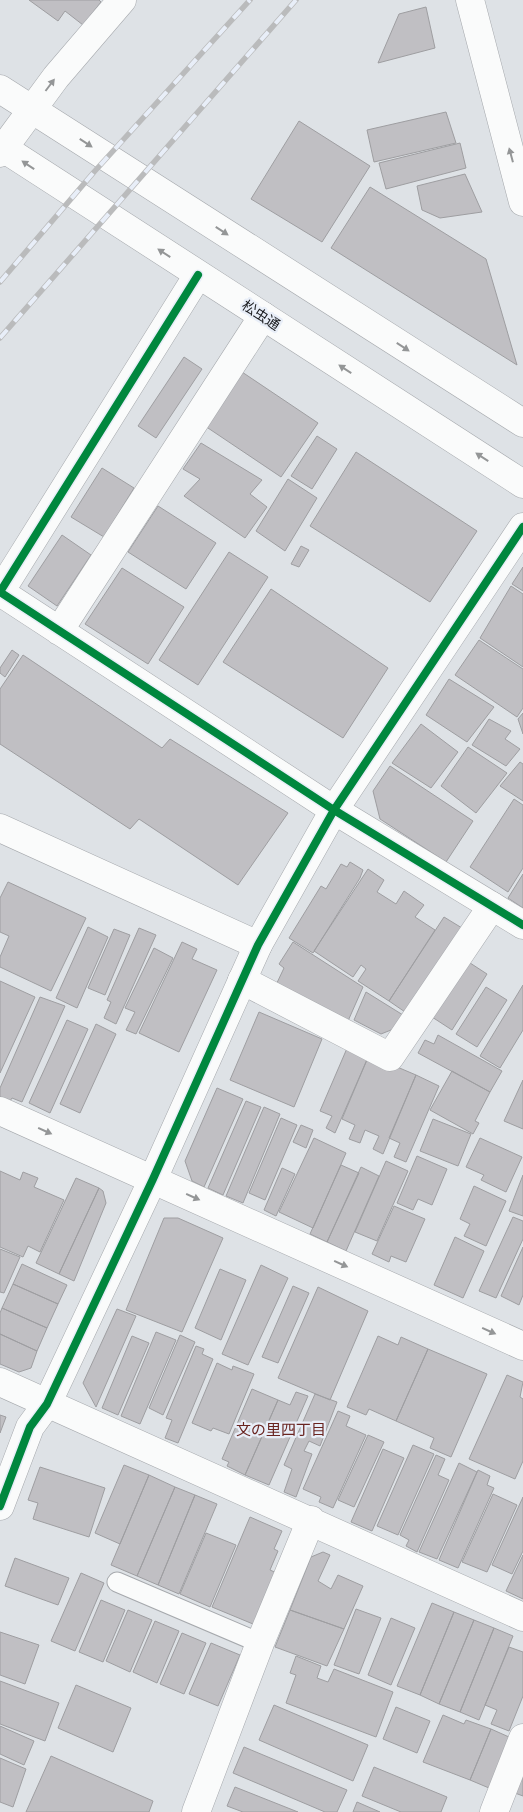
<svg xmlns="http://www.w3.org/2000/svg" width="523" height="1812" font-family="'Public Sans','Noto Sans JP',sans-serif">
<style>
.building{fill:#c0bfc3;stroke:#9e9ea1}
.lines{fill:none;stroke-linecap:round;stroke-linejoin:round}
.service-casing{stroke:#a6a9ad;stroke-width:21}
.minor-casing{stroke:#a6a9ad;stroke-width:29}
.tertiary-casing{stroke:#a6a9ad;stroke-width:29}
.service{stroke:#fafbfb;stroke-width:19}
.minor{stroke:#fafbfb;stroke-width:28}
.tertiary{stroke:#fafbfb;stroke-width:28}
.rail-casing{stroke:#babbbc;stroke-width:5.5}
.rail{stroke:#e8eef8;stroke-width:4;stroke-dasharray:11;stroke-linecap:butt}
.cycleway-casing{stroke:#e8eef8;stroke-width:11}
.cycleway{stroke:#00873e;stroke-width:8}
.oneway{fill:#949697}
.labels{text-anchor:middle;stroke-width:4.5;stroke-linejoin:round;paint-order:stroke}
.street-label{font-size:14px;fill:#181a1d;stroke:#e8eef8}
.neighbourhood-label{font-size:15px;fill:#692420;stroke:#e8eef8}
</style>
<rect width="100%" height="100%" fill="#dee2e6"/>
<path class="building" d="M29,0H99L101,2L83,25L65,11L58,21Z
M426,7L435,48L378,63L399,14Z
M446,112L456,143L374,162L367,130Z
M299,121L370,166L322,242L251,199Z
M460,143L466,168L386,189L379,163Z
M465,174L482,212L440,218L422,210L417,186Z
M370,187L486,259L517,365L331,248Z
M184,357L202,369L156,438L138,426Z
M242,372L318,423L281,477L205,426Z
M317,436L337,449L312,489L291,476Z
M201,443L262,480L250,494L267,507L245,538L184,496L200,479L183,469Z
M356,452L477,531L430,602L310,526Z
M102,468L134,488L104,537L71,517Z
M288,479L317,498L285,551L256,531Z
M158,506L216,543L186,589L128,552Z
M62,535L91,555L57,606L28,586Z
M301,546L309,550L299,567L291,564Z
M229,552L268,577L198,685L159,660Z
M523,567V591L512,584Z
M122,568L184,607L148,664L85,624Z
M511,586L523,594V667L480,638Z
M271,589L388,668L343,738L223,662Z
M479,640L523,669V708L517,717L455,675Z
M12,650L19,655L5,677L0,673V668Z
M23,655L162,748L170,739L288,813L238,885L139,819L130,829L0,744V689Z
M449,679L494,707L467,742L426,715Z
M523,713V734L518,719Z
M489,719L511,731L505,739L520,749L506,766L472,745Z
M421,724L458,752L431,788L392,763Z
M468,747L507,773L476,813L441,786Z
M520,762L523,764V801L500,786Z
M390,766L473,821L446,862L380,819L373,791Z
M514,799L523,805V868L508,892L470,867Z
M350,862L363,870L360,878L313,953L289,938L321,886L326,889L341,864L347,867Z
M368,869L384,880L377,892L396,904L404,891L424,905L415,917L435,930L389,1001L358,981L366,969L361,965L353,977L314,951Z
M523,874V908L508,898Z
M8,882L86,918L51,991L0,967V957L9,936L0,932V898Z
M444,917L462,928L408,1014L389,1001Z
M88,927L108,937L77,1008L56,998Z
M139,928L156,935L116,1024L104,1018L111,1002L107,1000Z
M114,929L130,935L105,995L88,988Z
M182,942L197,949L192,959L217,970L179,1052L139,1033Z
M293,942L363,987L348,1021L275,987L284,968L279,964Z
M154,948L173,958L136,1034L126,1030L135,1012L125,1008Z
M467,961L487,974L452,1030L432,1017Z
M0,981L35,997L0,1073Z
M523,985V1030L500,1068L480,1056Z
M486,987L507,1000L477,1047L456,1034Z
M366,992L403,1015L396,1028L381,1034L354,1020Z
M40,997L65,1006L22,1102L12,1098L10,1101L0,1097V1088Z
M259,1012L322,1039L294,1107L230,1080Z
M67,1020L88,1029L50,1113L29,1103Z
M96,1024L116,1034L80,1113L60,1104Z
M438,1035L502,1071L490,1092L418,1053L425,1040L434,1044Z
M348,1046L369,1055L335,1133L326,1128L332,1116L320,1111Z
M369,1055L416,1075L383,1154L373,1149L379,1136L365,1130L360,1143L349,1139L355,1125L342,1119Z
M452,1071L490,1092L475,1121L479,1123L473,1134L430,1110Z
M416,1075L439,1086L406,1162L394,1157L400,1143L389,1138Z
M523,1080V1129L504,1121Z
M217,1088L243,1099L204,1187L192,1181L185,1161Z
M246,1101L261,1107L223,1195L208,1188Z
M264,1107L280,1114L243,1203L226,1196Z
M281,1118L297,1125L265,1200L249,1193Z
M433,1119L471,1134L458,1166L420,1151Z
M301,1125L313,1130L306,1148L293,1142Z
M314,1138L346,1153L313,1228L279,1212Z
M480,1138L522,1157L506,1192L481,1180L484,1175L466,1167Z
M417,1156L447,1169L432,1205L418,1199L413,1210L397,1203Z
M386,1161L408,1171L377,1241L355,1232Z
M341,1165L359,1173L327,1242L310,1234Z
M361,1167L379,1176L346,1251L327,1242Z
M282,1168L295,1174L276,1216L264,1210Z
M0,1171L20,1180L23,1172L38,1178L34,1187L64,1200L40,1252L28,1246L23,1257L0,1247Z
M523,1175V1216L509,1211Z
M76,1178L99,1188L59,1274L36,1263Z
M474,1186L506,1201L486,1246L464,1236L470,1224L460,1219Z
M99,1188L103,1191L106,1203L74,1281L59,1274Z
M394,1206L425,1219L406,1262L391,1256L389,1262L372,1254Z
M513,1217L523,1221V1239L496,1298L479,1291Z
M164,1218H178L223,1238L182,1332L126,1310Z
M455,1237L484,1251L463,1298L434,1285Z
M523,1247V1295L519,1305L501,1296Z
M0,1249L20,1257L4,1293L0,1292Z
M22,1264L67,1285L58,1304L13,1284Z
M261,1265L288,1278L248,1365L222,1354Z
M220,1269L246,1280L221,1340L195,1328Z
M13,1284L58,1304L47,1328L2,1308Z
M293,1286L309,1293L278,1363L262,1357Z
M318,1287L368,1311L330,1400L278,1378Z
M2,1308L47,1328L37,1351L0,1334V1313Z
M117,1309L136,1316L96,1407L83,1383Z
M156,1332L176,1340L140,1424L121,1416Z
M0,1334L37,1351L31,1368L19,1372L0,1364Z
M180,1335L195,1342L163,1415L149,1408Z
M132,1336L149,1343L118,1415L102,1408Z
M378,1336L398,1345L401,1337L428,1349L396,1421L369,1409L366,1415L347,1407Z
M196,1346L204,1349L202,1354L213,1359L178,1443L165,1438L172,1420L166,1418Z
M428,1349L487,1374L451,1457L430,1448L434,1438L396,1421Z
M217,1363L232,1370L233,1366L254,1374L229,1434L213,1428L211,1431L192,1423Z
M507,1375L523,1382L520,1397L523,1399V1461L515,1479L469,1459Z
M252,1389L278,1400L245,1475L227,1466L229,1462L222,1459Z
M296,1392L308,1396L269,1485L245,1475L278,1400L290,1405Z
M315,1394L337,1402L320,1446L309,1441L304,1451L312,1454L296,1497L284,1492L292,1469L284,1465Z
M338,1411L350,1416L346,1426L366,1435L333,1508L319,1502L321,1497L303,1489Z
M0,1415L6,1417L0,1433Z
M368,1435L384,1442L354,1507L338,1500Z
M413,1445L434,1454L398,1535L377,1526Z
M383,1449L404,1458L372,1531L351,1522Z
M436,1455L445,1459L438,1475L449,1480L417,1552L406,1546L409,1540L400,1535Z
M459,1463L477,1472L437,1559L419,1552Z
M124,1465L149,1475L120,1544L95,1533Z
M40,1467L105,1488L89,1537L33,1519L38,1503L28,1500Z
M478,1470L490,1476L487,1485L494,1488L458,1568L439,1560Z
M149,1475L175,1487L137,1576L111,1565Z
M175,1487L195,1495L158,1585L137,1576Z
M493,1494L517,1505L487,1572L462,1562Z
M195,1495L217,1504L179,1594L158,1585Z
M523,1497V1551L512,1574L492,1565Z
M250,1517L282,1531L274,1549L278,1551L270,1570L279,1574L253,1624L212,1607Z
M206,1533L236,1545L210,1607L180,1594Z
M323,1552L330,1555L318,1581L331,1589L338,1575L363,1586L344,1629L290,1610L311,1557Z
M523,1555V1599L506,1591Z
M15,1558L69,1578L58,1605L5,1586Z
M81,1573L104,1583L75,1651L51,1641Z
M101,1600L125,1610L103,1662L79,1652Z
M432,1603L454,1612L420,1695L397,1686Z
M356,1609L381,1618L359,1674L334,1665Z
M128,1610L152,1620L130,1672L106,1661Z
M290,1610L344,1629L327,1666L275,1647Z
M454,1612L474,1620L439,1704L420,1695Z
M391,1618L415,1628L391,1685L368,1675Z
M474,1620L494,1628L460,1712L439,1704Z
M155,1621L179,1631L157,1683L133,1672Z
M494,1628L513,1636L479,1720L460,1712Z
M0,1632L39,1645L25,1684L0,1675Z
M182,1633L206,1643L184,1694L160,1684Z
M211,1643L240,1655L218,1706L189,1694Z
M509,1647L523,1652V1696L509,1731L491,1724L497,1710L485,1705Z
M296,1656L321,1666L317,1678L328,1682L334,1669L393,1692L376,1737L286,1703L296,1675L290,1673Z
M0,1681L59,1703L45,1741L0,1724Z
M76,1685L131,1708L113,1752L58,1728Z
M274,1705L368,1745L353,1781L259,1740Z
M396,1707L430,1721L417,1753L383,1739Z
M443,1715L464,1724L466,1720L491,1729L470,1780L423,1762Z
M0,1726L34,1741L24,1765L0,1754Z
M491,1729L509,1737L489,1788L470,1780Z
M244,1747L347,1790L337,1812H325L233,1773Z
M51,1756L153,1801L149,1812H26Z
M0,1758L26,1769L13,1807L0,1802Z
M374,1767L447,1797L441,1812H401L362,1796Z
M523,1773V1796L515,1793Z
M235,1787L298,1812H243L227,1806Z
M357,1802L380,1812H353Z"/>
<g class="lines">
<defs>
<path id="service" d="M117,1582L260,1643"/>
<path id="minor" d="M470,0L523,202
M0,153L56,77L122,0
M198,275L0,592L334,810L523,527
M59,631L263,316
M0,828L258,945
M242,980L390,1057L492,906
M0,1111L523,1346
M0,1382L523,1617
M0,1506L30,1427L47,1404
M196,1812L260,1643L311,1520
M494,1812L523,1738"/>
<path id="tertiary" d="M0,89L523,423
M0,146L523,484
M47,1404L153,1179L258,945L334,810L523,925"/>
</defs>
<use href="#service" class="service-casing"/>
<use href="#minor" class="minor-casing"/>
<use href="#tertiary" class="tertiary-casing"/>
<use href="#service" class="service"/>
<use href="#minor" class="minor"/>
<use href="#tertiary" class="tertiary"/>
<defs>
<path id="rail" d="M0,282L94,172L250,0
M0,338L296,0"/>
</defs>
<use href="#rail" class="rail-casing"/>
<use href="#rail" class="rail"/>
<defs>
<path id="cycleway" d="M198,275L0,592L334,810L523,925
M0,1506L30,1427L47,1404L153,1179L258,945L334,810L523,527"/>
</defs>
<use href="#cycleway" class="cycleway-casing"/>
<use href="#cycleway" class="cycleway"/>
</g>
<defs><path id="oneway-solid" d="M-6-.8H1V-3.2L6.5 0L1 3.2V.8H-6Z" transform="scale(1.25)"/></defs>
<g class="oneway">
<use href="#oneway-solid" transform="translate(50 85) rotate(-53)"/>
<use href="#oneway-solid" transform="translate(86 143) rotate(33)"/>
<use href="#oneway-solid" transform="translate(511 155) rotate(-105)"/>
<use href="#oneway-solid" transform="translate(28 165) rotate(-146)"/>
<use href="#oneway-solid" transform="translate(222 231) rotate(33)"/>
<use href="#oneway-solid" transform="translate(164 253) rotate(-147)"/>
<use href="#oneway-solid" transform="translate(403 347) rotate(33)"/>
<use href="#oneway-solid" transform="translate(345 369) rotate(-147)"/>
<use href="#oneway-solid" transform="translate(482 457) rotate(-147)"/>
<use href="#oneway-solid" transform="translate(45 1131) rotate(24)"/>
<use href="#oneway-solid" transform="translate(193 1197) rotate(24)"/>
<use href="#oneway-solid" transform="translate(341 1264) rotate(24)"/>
<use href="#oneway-solid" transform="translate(489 1331) rotate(24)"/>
</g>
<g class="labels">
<g class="street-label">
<text transform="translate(261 315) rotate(33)" y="5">松虫通</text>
</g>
<g class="neighbourhood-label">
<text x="281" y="1435">文の里四丁目</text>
</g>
</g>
</svg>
